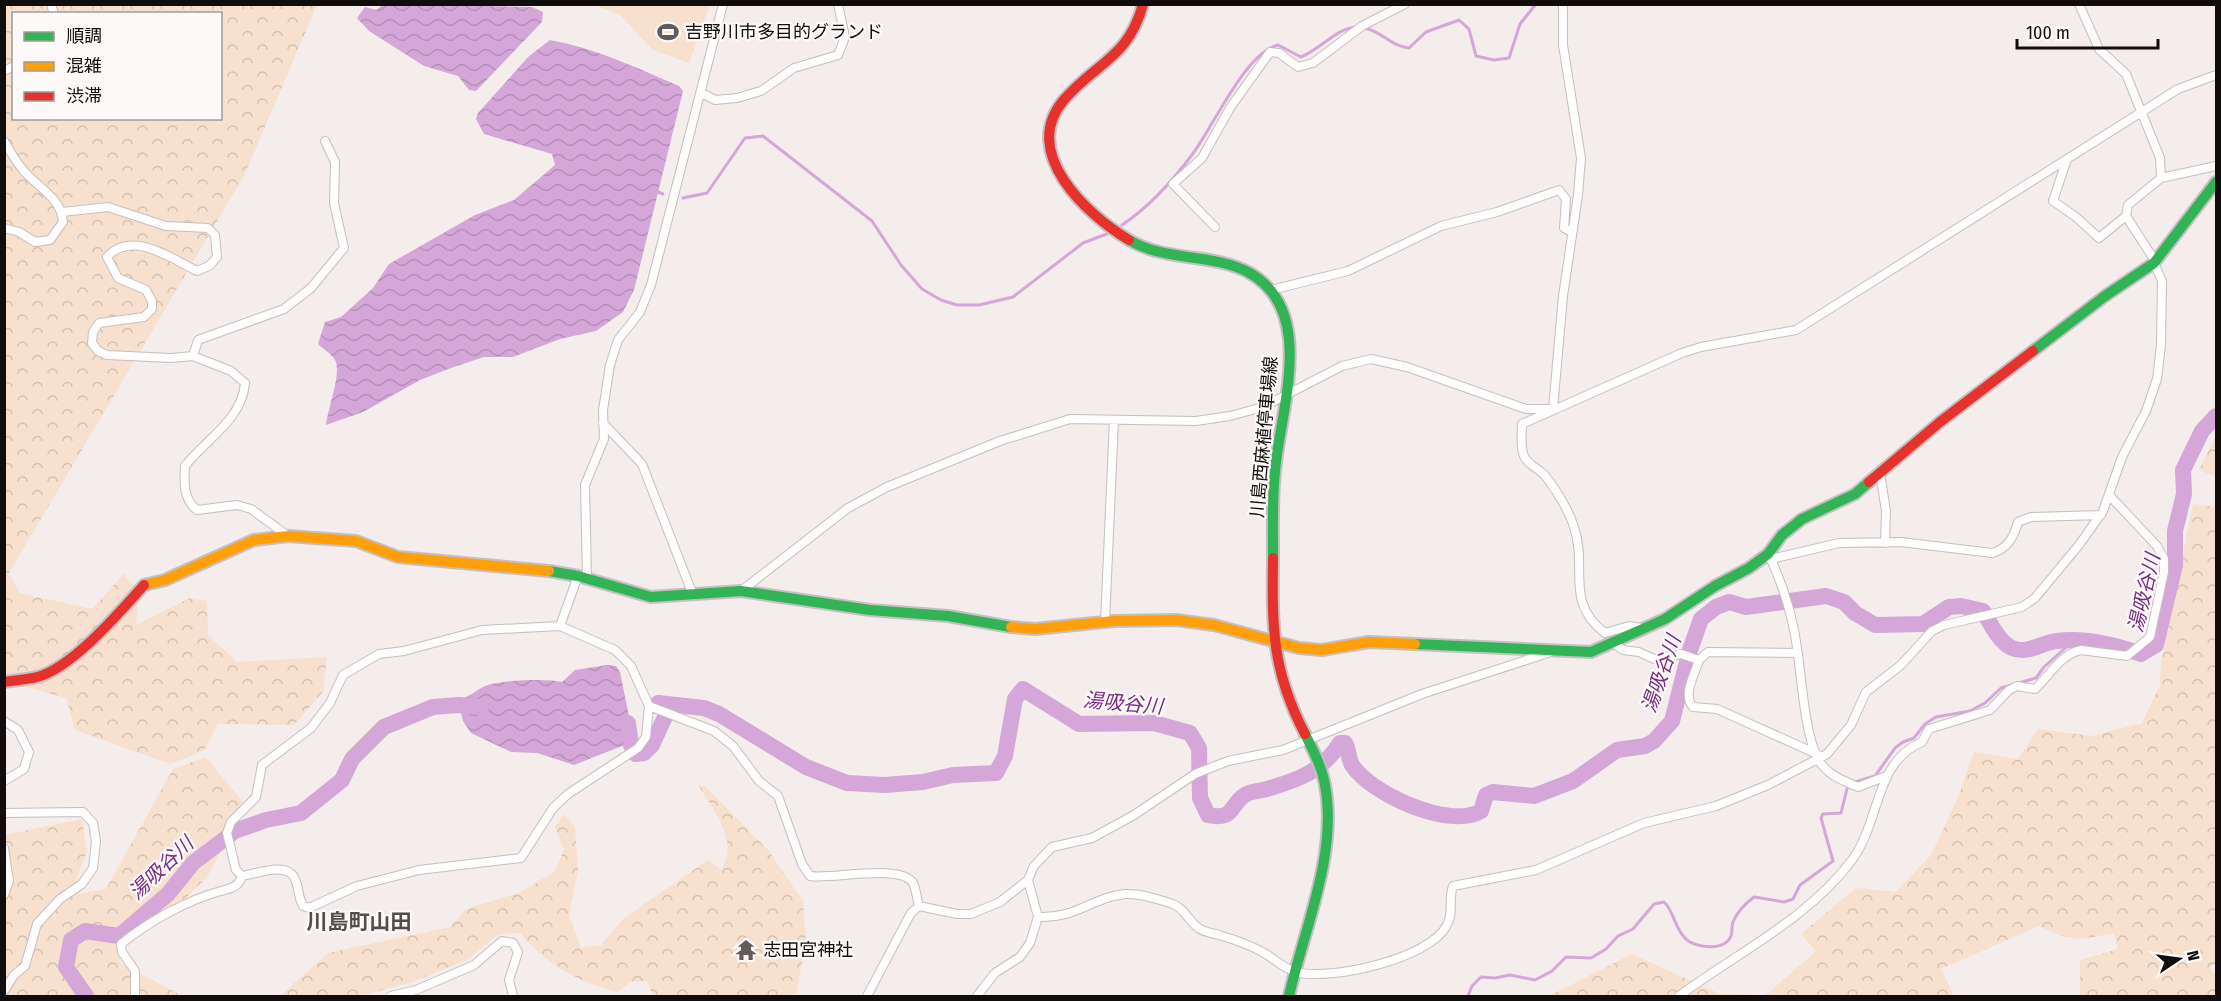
<svg xmlns="http://www.w3.org/2000/svg" width="2221" height="1001" font-family="'Fira Sans Condensed','Noto Sans JP',sans-serif">
<style>
.forest{fill:url(#forest-crowns);fill-rule:evenodd}
.pitch{fill:#f7e1ce}
.water{fill:url(#water-waves)}
.lines{fill:none;stroke-linecap:round;stroke-linejoin:round}
.stream{stroke:#d5a7d8;stroke-width:3}
.river{stroke:#d5a7d8;stroke-width:16}
.street-casing{stroke:#c6bfbf;stroke-width:10}
.fast-casing{stroke:#c6bfbf;stroke-width:14}
.slow-casing{stroke:#c6bfbf;stroke-width:14}
.jam-casing{stroke:#c6bfbf;stroke-width:14}
.street{stroke:#fefcfc;stroke-width:8}
.fast{stroke:#30b455;stroke-width:10}
.slow{stroke:#ff9f0a;stroke-width:10}
.jam{stroke:#e5322d;stroke-width:10}
.labels{text-anchor:middle;stroke-width:4.5;stroke-linejoin:round;paint-order:stroke}
.poi-label{font-size:18px;fill:#120d0d;stroke:#fdf9f9;text-anchor:start}
.street-label{font-size:18px;fill:#120d0d;stroke:#fdf9f9}
.water-label{font-size:20px;font-style:italic;fill:#782d83;stroke:#fdf9f9}
.quarter-label{font-size:21px;font-weight:bold;fill:#574a4a;stroke:#fdf9f9}
</style>
<defs>
<pattern id="forest-crowns" width="20" height="18" patternUnits="userSpaceOnUse" patternTransform="scale(1.5)"><rect width="20" height="18" fill="#f7e1ce"/><path d="M2 6a3 3 0 1 1 6 0M12 15a3 3 0 1 1 6 0" fill="none" stroke="#d3c0b0"/></pattern>
<pattern id="water-waves" width="16" height="10" patternUnits="userSpaceOnUse" patternTransform="scale(1.5)"><rect width="16" height="10" fill="#d5a7d8"/><path d="M0 5q4-4 8 0t8 0" fill="none" stroke="#b68fb8"/></pattern>
</defs>
<rect width="100%" height="100%" fill="#f5ecec"/>
<path class="forest" d="M4,5H317L245,174L9,573L20,593L92,609L123,575L139,590L136,625L190,598L207,601L208,635L237,662L327,657L323,692L294,725L218,724L204,751L170,764L75,730L66,698L5,681ZM14,14H220V118H14Z
M2216,435V477L2199,470Z
M2193,504L2216,507V963L2209,968L2216,975V996H2080V960L2118,949L2114,933C2076,940 2076,943 2039,926L1941,969L1954,996H1549L1632,954L1720,994L1766,995L1816,951L1801,934L1856,888L1896,892L1931,855L1958,797L1974,752L2018,759L2038,729L2092,736L2142,723L2160,685L2161,663Z
M206,757L246,806L207,877L169,915L116,937L121,964L183,996H5L4,835L82,819L87,851L71,895L106,889L173,769Z
M698,785L705,786L768,850L803,901L806,940L796,996H653L647,981L631,982L617,992C580,983 544,963 520,933L499,934L467,960L413,982L360,996H280L328,953L450,927L466,909L521,892L554,872L564,850L555,827L563,814L575,827L578,870L569,916L581,948L601,945L624,918L708,860L721,870C740,841 713,810 698,785Z"/>
<path class="pitch" d="M595,5L710,4V5L689,63L653,50L620,15Z"/>
<path class="water" d="M384,4L532,7L543,12L542,22L476,91L469,90L458,76L424,66L369,31L357,18L365,7L376,10Z
M550,40C595,48 637,68 679,86L683,91L634,290L623,312L596,331L560,339L513,357H484L451,368L420,380L363,412L326,425C328,408 342,372 335,360C332,354 323,349 318,344L325,322L341,317L373,288L389,264L475,215L514,200L555,165L552,154L484,134L476,119L478,113L528,57Z
M607,665L616,666L620,672L634,741L626,747L622,746L574,765L537,753L511,752L471,733L463,721L458,700C469,697 474,692 483,687C495,680 548,678 562,682L575,670Z"/>
<g class="lines">
<path class="stream" d="M1364,28C1382,31 1390,46 1409,48L1426,32L1459,20L1469,29L1476,56L1494,60L1509,58L1520,24L1536,4
M658,192L663,194
M683,198L707,193L745,138L763,136L872,221L901,265L922,289L941,300L957,305H979L1013,297L1083,243L1112,232
M1122,225C1149,207 1175,178 1194,152C1214,125 1246,52 1278,45L1301,57C1321,49 1336,28 1357,27
M1855,782L1875,776L1895,748L1903,742L1914,738L1925,724L1936,717L1970,711L1985,703L2001,688L2036,678L2044,667L2072,642
M1468,996L1472,986L1481,977L1495,978L1510,975L1535,980L1552,971L1566,957L1591,958L1606,949L1618,936L1633,929L1654,904L1664,902C1674,911 1674,927 1685,938C1694,948 1724,952 1731,936C1733,932 1731,926 1733,922C1737,912 1746,903 1754,897L1784,902L1793,899L1800,885L1833,861L1821,818L1823,814L1841,813L1847,789"/>
<path class="river" d="M658,703L704,708L719,714L806,767L847,783L885,785L923,782L953,775L996,773L1005,756L1015,699L1023,689L1079,724L1154,723L1190,733L1199,748L1200,798L1208,815C1235,821 1229,805 1245,795C1250,791 1261,791 1267,789C1298,780 1323,771 1340,743H1345C1349,749 1348,758 1352,765C1371,794 1450,830 1481,811L1486,795L1493,792L1534,796L1573,781L1617,750L1645,746L1654,741L1672,721L1690,650L1701,619L1716,607L1729,602L1746,607L1826,596L1844,602L1855,613L1875,625L1923,624L1949,607L1961,606L1983,611C1990,623 1999,642 2012,648C2028,655 2042,642 2057,641C2084,637 2116,645 2141,654L2156,645L2175,565V531L2184,494L2183,470L2202,431L2216,416
M628,723L631,745L636,754L644,753L652,745L670,706
M86,996L66,967L71,940L85,931L119,936L168,894L193,863L235,831L266,820L301,813L342,780L352,759L384,727L433,707L459,705L481,707"/>
<defs>
<path id="street" d="M51,4L54,14
M2079,4L2099,49L2126,74L2160,158L2161,178L2128,205L2126,216L2155,261
M4,71L14,66
M702,93L715,100L737,98L761,91L794,68L838,55L845,37L838,4
M4,141C10,151 16,162 23,170C38,188 61,197 63,222L50,240L35,242L19,232L4,228
M2067,159L2053,201L2076,217L2099,238L2126,216
M2161,178L2216,166
M62,212L108,207L166,226L208,228L215,235L217,257L209,266L197,271C172,259 132,229 107,257L118,278L146,290L152,301V309L144,317L99,323L93,332L92,343L98,351L107,355L171,358L193,356L231,371L245,383C242,420 206,439 185,466C184,483 183,499 197,510L237,505L251,509L288,536
M1215,227L1173,184L1202,158L1230,108L1270,52L1279,53L1298,67L1313,63L1362,26L1405,4
M1271,290L1348,271L1441,226L1497,212L1559,190L1566,199L1564,228L1572,232
M193,356L198,340L284,309L311,288L344,248L334,203L335,162L325,141
M1553,409L1563,296L1578,195L1581,158L1563,45V4
M603,423L642,464L693,595
M1880,473L1886,511L1885,543
M1769,555C1784,587 1794,620 1798,655C1802,683 1805,734 1818,759C1827,775 1842,780 1858,787L1884,777
M1771,559L1839,543L1901,542L1992,553C2008,549 2014,536 2018,522L2031,517L2101,515
M587,578L585,485L604,439L603,410L610,365L618,340L640,312L651,285L723,4
M741,591L848,508L887,487L1000,441L1070,419L1196,421L1230,416L1263,407L1342,366L1371,359L1407,367L1526,409H1552
M1105,622L1114,420
M560,626L578,576
M1642,628L1629,626L1605,633C1564,602 1588,568 1574,527C1569,511 1557,491 1547,478C1541,469 1528,466 1524,456C1520,447 1522,433 1522,424L1682,353L1701,347L1796,330L2178,89L2216,75
M1613,643L1623,650L1639,652L1654,659L1681,654L1699,660L1708,652L1798,653
M1699,660C1695,674 1682,695 1693,707L1717,709L1817,754
M4,721L18,730L29,752L24,769L4,781
M4,813L83,812L93,823L96,841L93,868L82,884L60,899L37,924L25,966L14,975L4,991
M4,848L9,881L4,895
M242,876C255,874 288,861 295,879C299,888 298,897 303,906L309,908L357,886L419,870L521,858L553,808L568,794L638,748L646,737L649,706
M1028,880L1038,917C1076,919 1093,897 1125,894C1138,893 1158,899 1170,903C1185,907 1189,923 1200,929C1206,933 1215,933 1222,936C1236,940 1252,946 1264,953C1275,959 1284,969 1296,972C1330,981 1430,959 1447,925C1454,913 1448,899 1453,886L1536,870L1644,823L1716,806L1768,785L1827,754L1851,725L1866,692L1901,665L1932,631L1944,625L2022,607L2035,598L2079,545L2103,511L2122,457L2146,411L2157,379L2161,345L2162,281L2154,263
M919,906L957,914H971L1000,902L1028,880L1034,866L1052,847L1092,838L1134,815L1195,774L1228,761L1283,750L1422,694L1548,653
M135,996V971L122,952L121,944C148,922 187,900 221,891C231,888 239,887 242,876L236,870L227,833L231,822L256,797L262,765L311,728L330,703L343,675L379,654L404,651L482,630L560,626L615,650L631,666L649,706L714,731L733,746L759,781L778,796L802,864L810,876C830,880 901,863 913,883C916,889 917,899 919,906
M391,996L416,990L474,965L502,941L513,943L518,952L509,980L513,996
M867,996L911,913L919,906
M977,996L995,973L1020,957L1030,943L1038,917
M1679,996C1737,953 1808,919 1852,860C1881,821 1874,762 1922,742L1929,729L1990,710L2009,690L2017,686L2035,689C2049,676 2061,654 2081,650L2127,656L2150,637L2164,572V559L2157,546L2110,496"/>
<path id="fast" d="M1129,240C1166,262 1211,253 1248,272C1318,310 1280,410 1275,471C1272,500 1273,529 1273,558
M2033,351L2105,296L2154,263L2216,182
M549,571L578,576L651,597L741,591L870,610L948,616L1011,627
M1415,644L1591,652L1665,619L1715,586L1749,568L1768,554L1782,535L1802,519L1855,494L1869,482
M1289,996C1304,929 1338,854 1325,785C1322,767 1313,750 1305,734"/>
<path id="slow" d="M144,585L165,580L254,540L288,536L356,541L398,557L549,571
M1011,627L1035,629L1114,621L1176,620L1214,625L1299,648L1322,650L1369,642L1415,644"/>
<path id="jam" d="M1129,240C1087,215 1020,153 1063,101C1095,63 1129,58 1143,4
M1869,482L1940,422L2033,351
M1273,558C1272,628 1272,671 1305,734
M4,682C15,680 26,680 37,677C72,668 120,612 144,585"/>
</defs>
<use href="#street" class="street-casing"/>
<use href="#fast" class="fast-casing"/>
<use href="#slow" class="slow-casing"/>
<use href="#jam" class="jam-casing"/>
<use href="#street" class="street"/>
<use href="#fast" class="fast"/>
<use href="#slow" class="slow"/>
<use href="#jam" class="jam"/>
</g>
<defs>
<symbol id="stadium-bare" viewBox="-9 -9 18 18"><path d="M0-5a6.5 5 0 1 0 0 10a6.5 5 0 1 0 0-10ZM-3.5-1.8h7v3.6h-7Z" fill="#615b5b" stroke="#fdf9f9" stroke-width="2.5" paint-order="stroke"/></symbol>
<symbol id="temple-bare" viewBox="-9 -9 18 18"><path d="M0-6L5-2H3V0L6.5 2.5H4V6H1.5V3h-3V6H-4V2.5H-6.5L-3 0V-2H-5Z" fill="#615b5b" stroke="#fdf9f9" stroke-width="2.5" paint-order="stroke"/></symbol>
</defs>
<g fill-rule="evenodd">
<use href="#stadium-bare" x="653" y="17" width="30" height="30"/>
<use href="#temple-bare" x="731" y="935" width="30" height="30"/>
</g>
<g class="labels">
<g class="poi-label">
<text x="685" y="38">吉野川市多目的グランド</text>
<text x="763" y="956">志田宮神社</text>
</g>
<g class="street-label">
<text transform="translate(1264 437) rotate(-85)" y="6">川島西麻植停車場線</text>
</g>
<g class="water-label">
<text transform="translate(2144 593) rotate(-77)" y="7">湯吸谷川</text>
<text transform="translate(1661 674) rotate(-71)" y="7">湯吸谷川</text>
<text transform="translate(1123 703) rotate(5)" y="7">湯吸谷川</text>
<text transform="translate(161 868) rotate(-44)" y="7">湯吸谷川</text>
</g>
<g class="quarter-label">
<text x="359" y="929">川島町山田</text>
</g>
</g>
<rect width="2221" height="1001" fill="none" stroke="#120d0d" stroke-width="12"/>
<rect x="12" y="12" width="210" height="108" fill="#fdf9f9" stroke="#9f9b9b" stroke-width="1.5"/>
<rect x="24" y="32" width="30" height="9" fill="#30b455" stroke="#9f9b9b" stroke-width="1.5"/>
<text x="66" y="42" font-size="18" fill="#120d0d">順調</text>
<rect x="24" y="62" width="30" height="9" fill="#ff9f0a" stroke="#9f9b9b" stroke-width="1.5"/>
<text x="66" y="72" font-size="18" fill="#120d0d">混雑</text>
<rect x="24" y="92" width="30" height="9" fill="#e5322d" stroke="#9f9b9b" stroke-width="1.5"/>
<text x="66" y="102" font-size="18" fill="#120d0d">渋滞</text>
<g transform="translate(2179 959) rotate(77)" stroke="#fdf9f9" stroke-width="4.5" paint-order="stroke">
<path d="M0-4.5L10 22L0 15L-10 22Z" fill="#120d0d"/>
<text y="-9" font-size="16" font-weight="bold" text-anchor="middle" fill="#120d0d">N</text>
</g>
<path d="M2017 39v9h141v-9" fill="none" stroke="#120d0d" stroke-width="3"/>
<text x="2026" y="39" font-size="18" fill="#120d0d" stroke="#fdf9f9" stroke-width="4.5" paint-order="stroke">100 m</text>
</svg>
